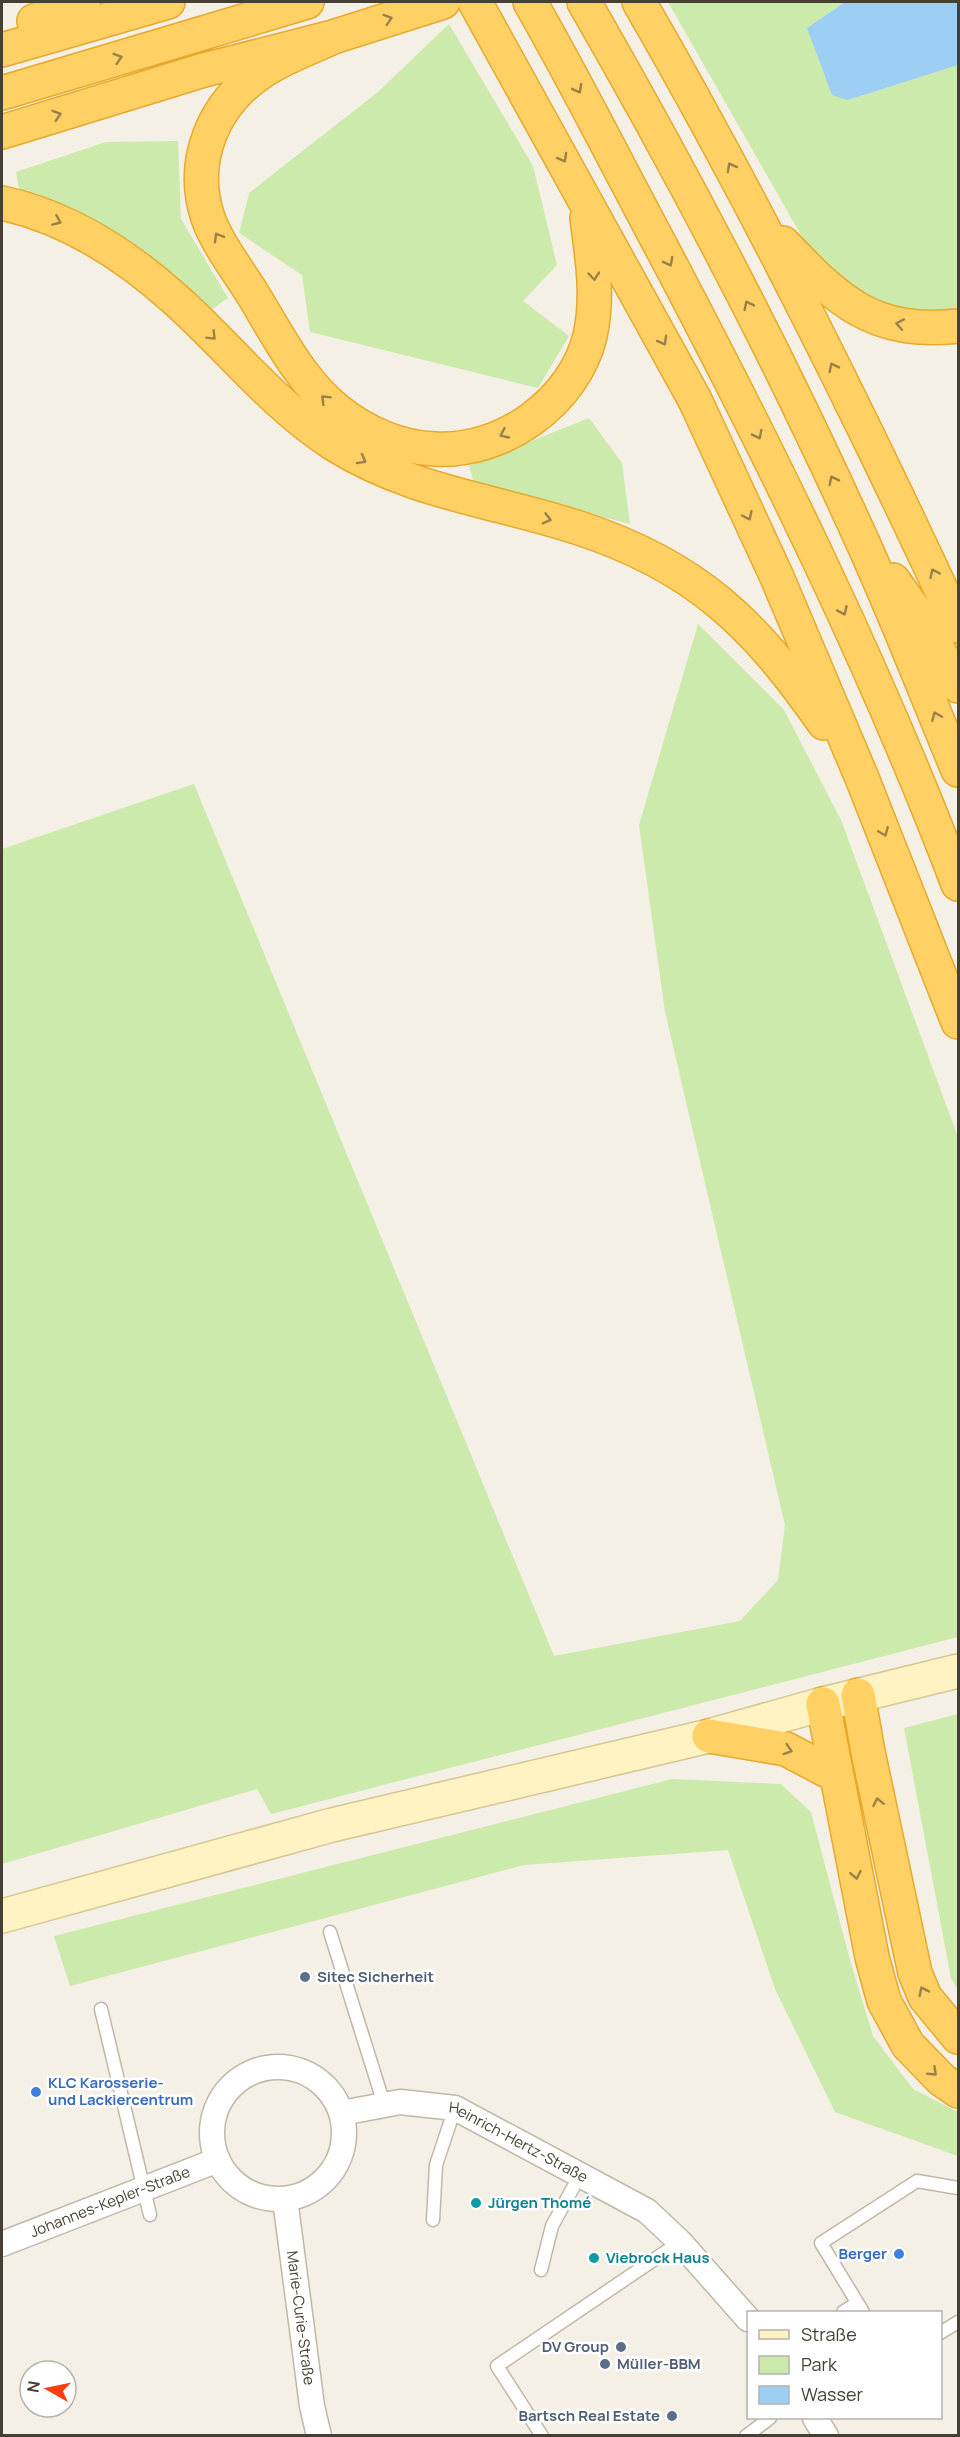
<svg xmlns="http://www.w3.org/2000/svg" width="960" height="2437" font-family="Manrope,sans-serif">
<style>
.green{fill:#cceaab}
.water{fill:#9dcef4}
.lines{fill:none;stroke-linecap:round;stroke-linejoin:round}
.service-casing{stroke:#c0b8a7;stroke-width:15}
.minor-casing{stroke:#c0b8a7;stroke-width:27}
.secondary-casing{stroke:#d6c692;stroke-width:36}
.motorway-casing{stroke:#e6a92d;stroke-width:36}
.service{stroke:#fff;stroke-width:12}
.minor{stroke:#fff;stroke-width:24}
.secondary{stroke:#fff3c4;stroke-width:33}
.motorway{stroke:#ffd165;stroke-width:33}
.oneway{stroke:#99814a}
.service-dot{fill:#5c6f8a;stroke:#fff;stroke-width:2}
.shop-dot{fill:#3f7fe0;stroke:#fff;stroke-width:2}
.culture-dot{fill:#0f9aa8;stroke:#fff;stroke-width:2}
.labels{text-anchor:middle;stroke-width:5;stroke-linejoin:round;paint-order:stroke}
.service-label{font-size:15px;font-weight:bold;fill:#4e5e75;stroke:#fff;text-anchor:start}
.shop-label{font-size:15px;font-weight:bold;fill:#366cbe;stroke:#fff;text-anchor:start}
.street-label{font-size:15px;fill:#464034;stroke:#fff}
.culture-label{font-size:15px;font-weight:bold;fill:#0d838f;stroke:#fff;text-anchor:start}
</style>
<rect width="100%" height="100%" fill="#f4f0e5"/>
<path class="green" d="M668,2H845L807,28L848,100L958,65V313L882,306L830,286Z
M449,24L533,166L557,265L523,301L569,336L538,388L310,332L302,275L239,233L249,193L378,92Z
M178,141L181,219L228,298L211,310L103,226L19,189L16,172L106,142Z
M589,418L622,463L630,524L474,483L469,466Z
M698,624L784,710L841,820L958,1137V1637L271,1814L257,1789L2,1864V849L194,784L554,1656L740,1621L778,1580L785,1525L665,1012L639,825Z
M958,1714V1990L951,1978L904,1728Z
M672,1779L781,1784L811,1812L850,1960L873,2036L913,2089L958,2112V2156L835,2112L775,1989L728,1850L524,1865L70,1986L54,1936Z"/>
<path class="water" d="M845,2H958V65L848,100L832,95L807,28Z"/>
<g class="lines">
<defs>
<path id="service" d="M330,1932L384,2104
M101,2009L150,2215
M433,2220L436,2165L455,2108
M541,2270L552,2226L580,2175
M843,2312L857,2303
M863,2312L821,2243L917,2181L958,2188
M940,2333L958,2322
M542,2436L497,2366L680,2242
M746,2436L770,2418"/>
<g id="minor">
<circle cx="278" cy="2133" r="66"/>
<path id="s1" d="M342,2113L400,2102L455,2108L647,2211L680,2242L748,2319"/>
<path id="s2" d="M285,2199L312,2406L319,2436"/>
<path id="s3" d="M2,2244L218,2160"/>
<path d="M815,2418L826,2436"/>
</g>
<path id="secondary" d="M2,1916L332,1825L709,1736L823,1704L958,1671"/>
<path id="motorway" d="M475,2L695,400L776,575L862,778L958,1022
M530,2C577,84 620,170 665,254C773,459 876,668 958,884
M584,2C683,174 776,351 858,532C894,610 925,691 958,770
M639,2C756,204 860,414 958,626
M34,21L83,2
M333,37C310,48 284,57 263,71C213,103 189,161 208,218C218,245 237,269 252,293C277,334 300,381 338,411C365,433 401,448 435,449C503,453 574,402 590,336C599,296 592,257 587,218
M2,50L168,2
M2,93L307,2
M2,132L204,70L333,37L443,2
M2,203C67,217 126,255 175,299C229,347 272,404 334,444C412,493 494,500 579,528C696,566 755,624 824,723
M783,243C838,301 873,335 958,326
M893,580L923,622L958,686
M858,1695L868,1752L915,1973L925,1997L958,2037
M823,1704L872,1957L884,2001L908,2045L942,2080L958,2091
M709,1736L786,1749L837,1776"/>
</defs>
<use href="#service" class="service-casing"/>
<use href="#minor" class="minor-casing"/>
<use href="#secondary" class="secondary-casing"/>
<use href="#motorway" class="motorway-casing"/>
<use href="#service" class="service"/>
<use href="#minor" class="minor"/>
<use href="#secondary" class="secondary"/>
<use href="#motorway" class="motorway"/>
</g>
<defs><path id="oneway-chevron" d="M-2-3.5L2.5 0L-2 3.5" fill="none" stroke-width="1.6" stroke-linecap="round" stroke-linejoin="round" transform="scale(1.5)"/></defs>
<g class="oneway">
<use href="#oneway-chevron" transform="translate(388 19) rotate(-18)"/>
<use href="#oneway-chevron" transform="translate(118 58) rotate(-17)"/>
<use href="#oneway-chevron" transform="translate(578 89) rotate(62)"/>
<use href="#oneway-chevron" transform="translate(57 115) rotate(-17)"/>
<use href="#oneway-chevron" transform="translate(563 158) rotate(61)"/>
<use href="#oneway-chevron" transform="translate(731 167) rotate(-119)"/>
<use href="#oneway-chevron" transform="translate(57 221) rotate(23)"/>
<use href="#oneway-chevron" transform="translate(218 237) rotate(-120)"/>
<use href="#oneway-chevron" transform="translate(669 262) rotate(62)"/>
<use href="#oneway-chevron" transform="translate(594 276) rotate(85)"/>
<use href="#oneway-chevron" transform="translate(748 305) rotate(-116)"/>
<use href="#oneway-chevron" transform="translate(900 324) rotate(-169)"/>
<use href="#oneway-chevron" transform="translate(212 336) rotate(45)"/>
<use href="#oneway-chevron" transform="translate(663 341) rotate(61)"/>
<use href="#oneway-chevron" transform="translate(833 367) rotate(-116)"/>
<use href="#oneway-chevron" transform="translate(325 399) rotate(-135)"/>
<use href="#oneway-chevron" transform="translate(504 434) rotate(155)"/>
<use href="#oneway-chevron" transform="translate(758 435) rotate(64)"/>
<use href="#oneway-chevron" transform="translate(362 460) rotate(29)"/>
<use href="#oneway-chevron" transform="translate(833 480) rotate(-116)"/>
<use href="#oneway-chevron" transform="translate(748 516) rotate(65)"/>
<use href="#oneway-chevron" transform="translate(547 519) rotate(15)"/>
<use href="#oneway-chevron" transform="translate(934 573) rotate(-115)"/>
<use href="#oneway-chevron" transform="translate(843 611) rotate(66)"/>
<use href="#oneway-chevron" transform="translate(936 716) rotate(-113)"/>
<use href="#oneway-chevron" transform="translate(884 832) rotate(68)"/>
<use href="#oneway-chevron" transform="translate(788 1750) rotate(17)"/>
<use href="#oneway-chevron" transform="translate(878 1802) rotate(-102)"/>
<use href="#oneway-chevron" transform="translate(856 1875) rotate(79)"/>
<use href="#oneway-chevron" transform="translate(923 1991) rotate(-116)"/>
<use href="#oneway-chevron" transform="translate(933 2072) rotate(43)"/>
</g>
<g class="service-dot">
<circle cx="305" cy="1977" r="6"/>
<circle cx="621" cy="2347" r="6"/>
<circle cx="605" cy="2364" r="6"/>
<circle cx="672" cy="2416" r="6"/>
</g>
<g class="shop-dot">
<circle cx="36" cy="2092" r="6"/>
<circle cx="899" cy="2254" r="6"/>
</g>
<g class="culture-dot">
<circle cx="476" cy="2203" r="6"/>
<circle cx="594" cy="2258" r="6"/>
</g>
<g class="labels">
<g class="service-label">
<text x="317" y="1982">Sitec Sicherheit</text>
<text x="609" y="2352" text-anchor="end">DV Group</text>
<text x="617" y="2369">Müller-BBM</text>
<text x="660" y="2421" text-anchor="end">Bartsch Real Estate</text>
</g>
<g class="shop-label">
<text x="48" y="2088">KLC Karosserie-<tspan x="48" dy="17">und Lackiercentrum</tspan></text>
<text x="887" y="2259" text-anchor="end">Berger</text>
</g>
<g class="street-label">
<text dy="5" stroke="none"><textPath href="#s1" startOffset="186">Heinrich-Hertz-Straße</textPath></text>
<text dy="5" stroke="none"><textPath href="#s3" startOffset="116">Johannes-Kepler-Straße</textPath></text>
<text dy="5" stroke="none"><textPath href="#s2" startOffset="120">Marie-Curie-Straße</textPath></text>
</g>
<g class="culture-label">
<text x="488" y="2208">Jürgen Thomé</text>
<text x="606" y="2263">Viebrock Haus</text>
</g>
</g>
<rect width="960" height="2437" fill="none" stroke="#464034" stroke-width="6"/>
<rect x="747" y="2311" width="195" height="108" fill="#ffffff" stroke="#b5b3ae" stroke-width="1.5"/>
<rect x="759" y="2330" width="30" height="9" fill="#fff3c4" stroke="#b5b3ae" stroke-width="1.5"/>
<text x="801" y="2341" font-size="18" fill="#464034">Straße</text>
<rect x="759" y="2356" width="30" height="18" fill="#cceaab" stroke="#b5b3ae" stroke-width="1.5"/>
<text x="801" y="2371" font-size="18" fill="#464034">Park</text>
<rect x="759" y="2386" width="30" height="18" fill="#9dcef4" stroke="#b5b3ae" stroke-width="1.5"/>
<text x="801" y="2401" font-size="18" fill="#464034">Wasser</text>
<g transform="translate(48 2389) rotate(279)"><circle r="28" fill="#ffffff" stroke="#b5b3ae" stroke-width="1.5"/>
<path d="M0-4.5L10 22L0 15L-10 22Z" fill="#ff3d11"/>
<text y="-9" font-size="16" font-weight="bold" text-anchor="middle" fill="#464034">N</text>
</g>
</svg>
